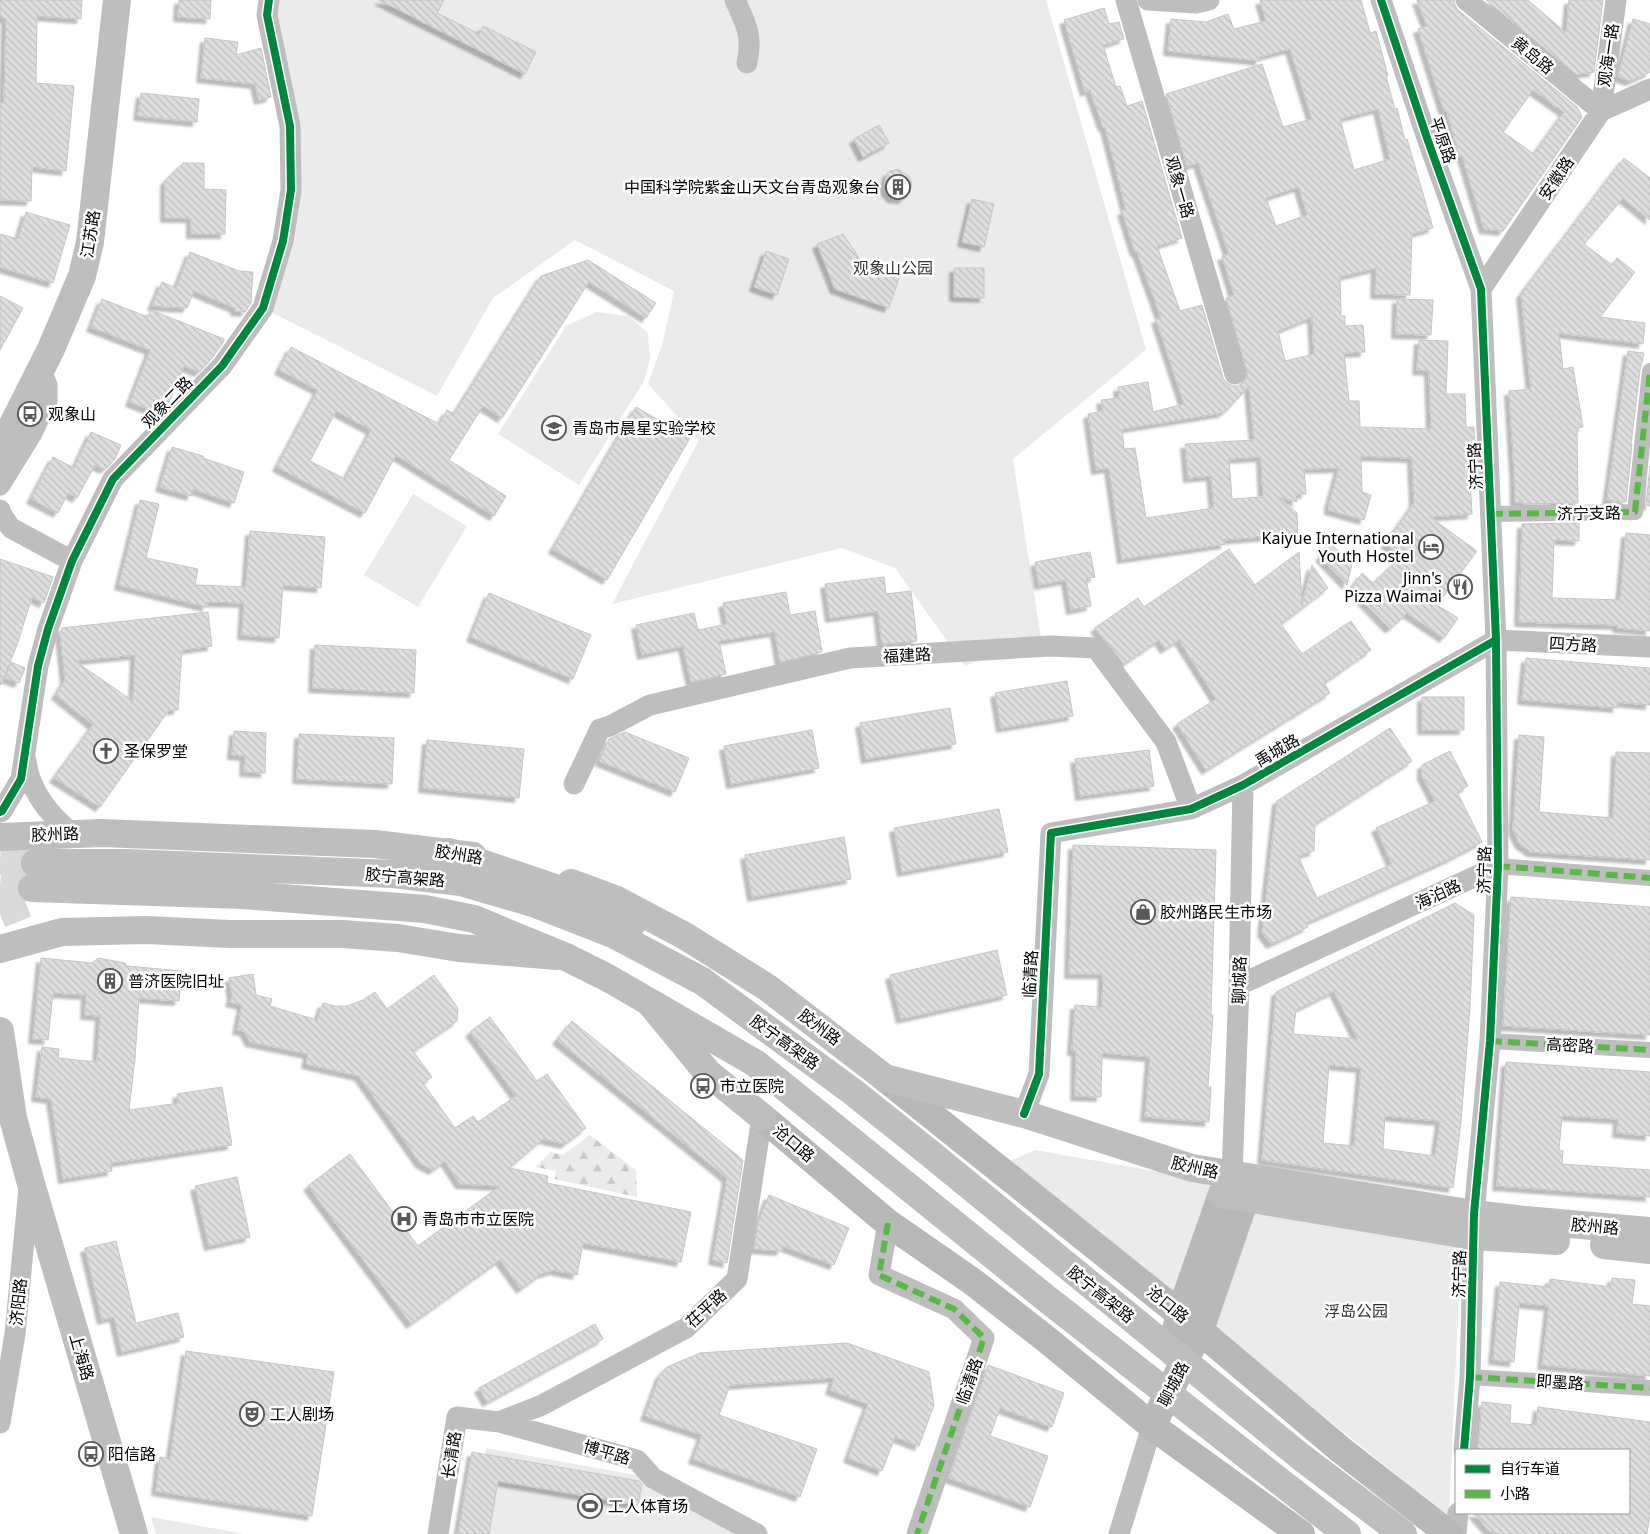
<svg xmlns="http://www.w3.org/2000/svg" width="1650" height="1534" font-family="'Noto Sans','Noto Sans SC',sans-serif">
<style>
.forest{fill:url(#forest-firs)}
.park{fill:#ebebeb}
.building{fill:url(#building-back-hatch);stroke:#c6c6c6;fill-rule:evenodd;filter:url(#shadow)}
.lines{fill:none;stroke-linecap:round;stroke-linejoin:round}
.trunk-tunnel{stroke:#d9d9d9;stroke-width:28;stroke-dasharray:28 14;stroke-linecap:butt}
.pedestrian{stroke:#bebebe;stroke-width:16}
.minor{stroke:#bebebe;stroke-width:21}
.tertiary{stroke:#bebebe;stroke-width:28}
.secondary{stroke:#b8b8b8;stroke-width:28}
.primary{stroke:#bebebe;stroke-width:28}
.trunk{stroke:#bebebe;stroke-width:28}
.quiet{stroke:#58b947;stroke-width:6;stroke-dasharray:12 6;stroke-linecap:butt}
.cycleway-casing{stroke:#fff;stroke-width:11}
.cycleway{stroke:#00873e;stroke-width:8}
.labels{text-anchor:middle;stroke-width:5;stroke-linejoin:round;paint-order:stroke}
.street-label{font-size:16px;fill:#000;stroke:#fff}
.poi-label{font-size:16px;fill:#000;stroke:#fff;text-anchor:start}
.park-label{font-size:16px;fill:#323232;stroke:#fff}
</style>
<defs>
<pattern id="forest-firs" width="22" height="20" patternUnits="userSpaceOnUse" patternTransform="scale(1.25)"><rect width="22" height="20" fill="#ebebeb"/><path d="M5 1l3.5 6h-7zM16 11l3.5 6h-7z" fill="#c8c8c8"/></pattern>
<pattern id="building-back-hatch" width="6" height="6" patternUnits="userSpaceOnUse" patternTransform="scale(1.25)"><rect width="6" height="6" fill="#dfdfdf"/><path d="M-1 5l2 2M0 0l6 6M5-1l2 2" fill="none" stroke="#bebebe"/></pattern>
<filter id="shadow"><feDropShadow dx="-4.5" dy="4.5" stdDeviation="1" flood-color="#0004"/></filter>
</defs>
<rect width="100%" height="100%" fill="#fff"/>
<path class="forest" d="M590,1135L636,1170L637,1197L554,1179L556,1171L535,1167L551,1152L563,1155Z"/>
<path class="park" d="M269,0H1046L1146,350L1013,459L1041,638L965,666L895,568L842,548L612,604L699,440L648,384L663,342L674,291L575,240L493,298L437,396L263,308L291,190Z
M596,312L628,316L648,333L650,359L644,381L579,485L498,434L566,326Z
M413,494L467,526L418,607L364,575Z
M1035,1150L1462,1225L1449,1517L1008,1162Z
M486,1448L653,1478L757,1534H470Z
M151,1517L245,1534H156Z"/>
<path class="building" d="M0,0H82L81,19L37,16L36,83L74,86L66,171L32,167L31,201L0,200V103H4L6,19L0,17Z
M179,0H211L210,19L178,17Z
M379,0H444L437,13L479,34L483,26L536,52L525,74Z
M1260,0H1361L1370,33L1376,31L1388,76H1386L1395,109L1397,108L1405,140L1407,139L1433,228L1412,234L1410,295L1375,294L1376,268L1340,277L1341,316H1345V326L1363,325L1365,352L1344,353L1349,401H1359L1360,427L1431,429L1429,371L1417,370L1419,340L1448,341L1446,394H1465L1466,427H1474L1476,463H1469L1472,514L1430,517L1477,551L1437,605L1458,618L1444,638L1407,613L1390,629L1351,589L1362,573L1373,583L1402,556L1385,544L1414,503L1412,458L1361,456L1362,492L1371,495L1364,520L1329,510V504L1339,468L1304,469L1306,494H1296L1297,502L1279,497L1297,513L1298,539H1274V536L1223,540L1226,544L1122,559L1109,468L1096,470L1088,414L1103,411L1101,400L1119,398L1118,387L1148,382L1153,412L1184,404L1156,319L1161,318L1137,252H1135L1122,211L1126,210L1105,127H1103L1090,90L1085,92L1064,20L1104,8L1109,24L1119,22L1124,39L1103,45L1116,87L1120,86L1127,106L1142,101L1182,238L1157,246L1180,311L1202,305L1223,378L1227,383L1233,386H1238L1244,382L1247,376V371L1226,298L1234,295L1222,256L1229,254L1198,163L1187,166L1166,94L1262,64L1283,127L1312,119L1290,49L1259,57L1261,61L1168,51L1171,19L1206,22L1228,14L1234,29L1266,21ZM1378,109L1390,159L1354,170L1340,119ZM1299,187L1307,215L1276,226L1266,198ZM1312,317L1314,354L1285,361L1278,331ZM1249,386L1254,440L1185,444L1188,478L1211,476L1214,508L1146,518L1135,448L1124,449L1122,429L1222,413L1227,410ZM1261,457L1263,497L1232,499L1229,459Z
M1417,0H1454L1455,5L1458,10L1577,107L1582,117L1503,231L1484,229L1462,156L1459,157L1447,111H1444L1418,29L1427,26ZM1533,90L1564,112L1534,154L1503,132Z
M1486,0H1528L1566,33L1569,0H1603L1594,72L1576,74Z
M1633,19L1650,24V72L1630,81L1618,77Z
M205,38L238,42L236,55L261,48L271,97L259,100L255,84L201,78Z
M141,93L199,99L197,122L138,116Z
M879,125L889,143L863,157L854,139Z
M1624,158L1650,178V220L1623,198L1584,244L1612,265L1617,258L1635,272L1600,317L1645,323L1643,344L1559,333L1563,369L1573,367L1583,427L1577,428L1578,503L1523,504V502H1515L1514,469L1509,391L1531,389L1521,294Z
M183,163H204V189L226,190L225,234H191V218H165V181Z
M898,169L909,176L912,183L910,192L903,199L892,198L886,191L885,182L888,172Z
M972,199L994,204L984,247L962,242Z
M26,212L70,225L53,283L0,267V234L18,239Z
M843,234L860,259L900,275L889,308L835,289L817,244Z
M766,251L789,259L777,295L754,287Z
M190,252L239,271L253,272L251,303L245,312L235,311V308L194,291L187,308L152,306L162,282L176,288Z
M588,260L656,303L646,318L589,282L502,418L483,406L449,460L506,496L494,516L396,455L365,513L277,467L318,390L279,370L291,347L439,424L447,410L454,414L541,276ZM336,411L371,430L345,479L310,461Z
M954,268H984V298L954,297Z
M0,296L23,308L0,350Z
M102,299L148,317L151,310L224,339V341L212,358L199,372L184,366L169,403L159,413L130,402L150,350L91,327Z
M1397,299L1433,300L1431,335L1396,334Z
M1628,351L1644,353L1640,370L1631,444H1632L1626,502H1622L1607,500Z
M636,407L690,438L607,580L553,549Z
M91,432L121,445L115,459L105,469L95,465L77,498L68,493L58,513L31,499L53,457L74,468Z
M172,447L203,456V458L244,472L234,503L193,489L191,496L160,487Z
M1650,466V506L1646,505Z
M140,500L159,504L146,558L198,569L195,585L246,587L250,531L325,537L321,588L283,585L279,638L242,635L244,603L207,602V607L119,585Z
M1579,523V541L1554,540L1552,598L1620,600L1626,533L1650,535V631L1617,628L1618,625L1519,622L1522,524Z
M1331,544L1352,564L1347,585L1320,557Z
M1229,549L1255,585L1299,552L1302,604L1312,565L1328,588L1281,624L1302,654L1351,621L1371,650L1324,683L1330,693L1206,770L1177,724L1216,699L1179,640L1165,649L1159,640L1124,664L1095,628L1138,598L1144,607Z
M1090,552L1095,577L1086,578L1091,606L1071,610L1066,580L1039,585L1035,562Z
M0,559L53,577L44,603L32,597L18,642L1,685L0,684Z
M884,577L886,594L911,591L917,641L882,644L878,611L830,618L825,584Z
M786,592L790,615L815,611L822,652L780,662L775,632L719,641L726,674L691,682L683,646L642,655L636,625L694,613L698,630L727,624L723,603Z
M489,593L591,635L573,679L471,637Z
M208,612L212,646L182,650L178,710H169L100,807L54,778L93,725L56,695L65,680L60,633L62,628ZM135,655L133,701L75,661Z
M315,645L416,650L414,693L313,688Z
M1526,658L1650,668V705L1617,702V708L1522,700Z
M11,662L25,668L19,683L5,678Z
M1067,681L1073,716L1001,728L995,693Z
M1422,697H1464V730H1422Z
M950,708L956,744L866,759L860,723Z
M1390,728L1412,761L1315,824L1314,851L1298,856L1317,898L1392,864L1376,828L1435,801L1422,776V765L1450,751L1468,786L1457,792L1482,842L1447,860L1306,923L1308,927L1271,944L1262,932L1277,801Z
M812,730L819,768L731,784L724,746Z
M234,731L266,733L265,773L244,772L245,756L232,755Z
M625,732L689,758L675,792L599,761L609,739Z
M299,734L394,738L392,784L297,779Z
M1519,735L1544,737L1539,812L1613,818L1616,752L1650,753V860L1531,852L1519,843L1513,829Z
M427,740L524,749L519,798L423,788Z
M1149,750L1154,786L1080,796L1075,759Z
M999,809L1008,852L902,872L894,828Z
M844,837L851,879L752,897L745,855Z
M1073,845L1216,850L1211,1014L1213,1015L1208,1087H1211L1209,1122L1145,1117L1150,1057L1102,1053L1101,1097L1075,1096L1076,1051H1072L1075,1005L1102,1007L1103,974H1069Z
M1511,897L1650,907V1035L1503,1026Z
M1455,903L1474,915L1470,1008L1461,1122L1453,1188L1262,1160L1276,992ZM1334,991L1358,1039L1293,1034L1296,1010ZM1329,1065L1361,1068L1354,1146L1323,1143ZM1385,1116L1440,1121L1435,1156L1383,1149Z
M997,950L1007,995L901,1019L890,975Z
M41,958L92,963L98,958L125,963L127,966L182,971L179,1001L139,998L135,1059L129,1110L179,1103L177,1094L222,1087L232,1145L111,1163L112,1171L63,1179L51,1099L36,1097L42,1047L59,1049L58,1058L97,1062L100,1016L85,1015L86,995L53,993L48,1040L33,1039Z
M253,974L256,995L272,999L270,1006L317,1020L323,1003L335,1006H347L363,1000L375,992L387,1009L434,975L458,1008L457,1021L413,1051L432,1077L423,1083L455,1128L473,1116L478,1122L516,1096L470,1032L490,1017L537,1081L547,1074L586,1128L565,1144L543,1139L509,1168L548,1176L547,1183L691,1212L681,1262L583,1243L577,1275L554,1270L541,1274L521,1289L500,1260L411,1324L308,1186L350,1154L418,1246L500,1186L460,1184L445,1161L433,1170L420,1163L359,1076L306,1064L308,1054L250,1042L244,1031L237,1030L242,1005L230,1002L232,996L229,978Z
M572,1021L743,1160L727,1263L713,1260L727,1178L557,1040Z
M1506,1062L1650,1072V1136L1617,1133L1618,1119L1562,1116L1559,1150L1563,1151L1562,1164L1650,1170V1197L1497,1186Z
M237,1177L250,1237L209,1246L195,1186Z
M769,1195L849,1228L834,1265L783,1246L781,1251L754,1249L758,1223Z
M116,1241L136,1323L178,1313L184,1337L122,1352L114,1317L102,1320L85,1248Z
M1612,1278L1635,1280L1632,1304L1650,1306V1376L1542,1365L1549,1306L1519,1303L1514,1362L1493,1360L1500,1282L1549,1287L1550,1279L1611,1287Z
M595,1324L603,1339L487,1402L479,1388Z
M847,1343L929,1372L934,1405L919,1446L895,1437L882,1471L848,1458L868,1404L830,1390L834,1378L730,1385L719,1415L817,1449L800,1497L693,1459L702,1435L645,1416L660,1375L667,1367L700,1353Z
M186,1351L334,1372L312,1516L156,1491L160,1457L170,1459Z
M988,1365L1064,1393L1052,1427L1000,1408L990,1436L1048,1456L1030,1507L949,1478Z
M1482,1402L1511,1405L1510,1423L1536,1425L1538,1407L1650,1422V1514L1647,1534H1500L1490,1532L1473,1513H1629V1450H1478Z
M472,1452L639,1481L642,1484L638,1505L498,1481L489,1534H458Z"/>
<g class="lines">
<path class="trunk-tunnel" d="M0,861L35,863
M0,885L32,888
M0,914L28,903"/>
<path class="pedestrian" d="M1491,514L1635,512L1650,371
M1498,866L1650,878
M1490,1041L1650,1050
M1470,1377L1650,1388"/>
<path class="minor" d="M735,0C746,25 753,35 747,63
M1126,0L1235,374
M1148,0L1196,3L1209,0
M1381,0L1427,138L1481,289L1496,640L1498,866L1490,1041L1474,1214L1470,1377L1464,1450
M1466,0L1601,111
M1601,111L1616,0
M1481,289L1601,111L1650,89
M0,485L32,433L47,401V385L40,370
M0,510L1,514L11,528L72,561
M1496,640L1650,647
M26,761C30,792 49,815 73,834
M574,784L600,729L610,726L650,705L850,658L1050,646L1096,648L1166,742L1191,809
M0,812L2,811L21,779L38,666L48,629L72,561L113,479L222,366L263,308L283,241L291,190L290,126L267,15L269,0
M1239,985L1498,866
M1024,1114L1039,1074L1051,833L1191,809L1243,785L1496,640
M1232,1175L1239,985L1243,785
M888,1223L879,1275L954,1309L984,1338L917,1534
M499,1422L542,1405L686,1328L737,1279L762,1117
M0,1423L15,1334L29,1188
M438,1534L457,1417L499,1422L637,1460L653,1478L757,1534
M1119,1534L1152,1426
M1456,1534L1458,1513"/>
<path class="tertiary" d="M0,450L51,349L82,276L90,242L117,0
M0,1031L13,1118L30,1180L134,1534"/>
<path class="secondary" d="M885,1078L1180,1314L1341,1450L1449,1534
M762,1117L888,1223L973,1282L1046,1339L1152,1426L1301,1534
M1176,1330L1180,1314L1222,1194L1232,1175
M1152,1426L1200,1330L1245,1199L1233,1177"/>
<path class="primary" d="M0,837L102,833L375,844L473,856
M571,883L617,900L685,936L768,988L885,1078L1024,1114L1192,1168L1474,1214L1525,1220L1650,1231
M0,949L62,932L146,930L230,934H342L398,938L459,948L557,956
M651,1004L707,1072L762,1117
M1222,1194L1473,1236L1556,1241
M1604,1245L1650,1250"/>
<path class="trunk" d="M449,852L564,891L632,924
M35,863H127L393,874L461,882L533,903L615,935L702,981L853,1092L927,1151L1301,1457L1403,1534
M32,888L243,895L425,909L474,919L566,957L608,978L755,1063L1047,1299L1347,1534"/>
<path class="quiet" d="M1491,514L1635,512L1650,371
M1498,866L1650,878
M1490,1041L1650,1050
M888,1223L879,1275L954,1309L984,1338L917,1534
M1470,1377L1650,1388"/>
<defs>
<path id="cycleway" d="M1381,0L1427,138L1481,289L1496,640L1498,866L1490,1041L1474,1214L1470,1377L1464,1450
M0,812L2,811L21,779L38,666L48,629L72,561L113,479L222,366L263,308L283,241L291,190L290,126L267,15L269,0
M1024,1114L1039,1074L1051,833L1191,809L1243,785L1496,640"/>
</defs>
<use href="#cycleway" class="cycleway-casing"/>
<use href="#cycleway" class="cycleway"/>
</g>
<defs>
<symbol id="building-ring" viewBox="-11 -11 22 22"><circle r="9.5" fill="#fff" stroke="#595959" stroke-width="1.5"/><path d="M-4-6H4V6H1V3H-1V6H-4ZM-2.5-4.3h1.7v1.8h-1.7ZM.8-4.3h1.7v1.8H.8ZM-2.5-1h1.7V.8h-1.7ZM.8-1h1.7V.8H.8Z" fill="#595959"/></symbol>
<symbol id="bus-ring" viewBox="-11 -11 22 22"><circle r="9.5" fill="#fff" stroke="#595959" stroke-width="1.5"/><path d="M-5-6H5V4H4V6H2V4H-2V6H-4V4H-5ZM-3.5-4V0h7V-4ZM-3.5 1.2v1.5H-2V1.2ZM2 1.2v1.5H3.5V1.2Z" fill="#595959"/></symbol>
<symbol id="school-ring" viewBox="-11 -11 22 22"><circle r="9.5" fill="#fff" stroke="#595959" stroke-width="1.5"/><path d="M0-5L7-2L0 1L-7-2ZM-4 1L0 2.5L4 1V4Q0 6-4 4Z" fill="#595959"/></symbol>
<symbol id="hotel-ring" viewBox="-11 -11 22 22"><circle r="9.5" fill="#fff" stroke="#595959" stroke-width="1.5"/><path d="M-6-4.5h1.5V1H6V5H4.5V3h-9V5H-6ZM-4 0a1.8 1.8 0 1 1 3.6 0ZM.5 0V-2.5h3Q6-2.5 6 0Z" fill="#595959"/></symbol>
<symbol id="restaurant-ring" viewBox="-11 -11 22 22"><circle r="9.5" fill="#fff" stroke="#595959" stroke-width="1.5"/><path d="M-5-6h1v4h1v-4h1v4h1v-4h1v5L-1.5 .5V6h-2V.5L-5-1ZM5-6V6H3V1.5H1.5Q1.5-4 5-6Z" fill="#595959"/></symbol>
<symbol id="church-ring" viewBox="-11 -11 22 22"><circle r="9.5" fill="#fff" stroke="#595959" stroke-width="1.5"/><path d="M-1.2-6h2.4v3.5h3.3v2.4h-3.3V6h-2.4V-.1h-3.3v-2.4h3.3Z" fill="#595959"/></symbol>
<symbol id="shop-ring" viewBox="-11 -11 22 22"><circle r="9.5" fill="#fff" stroke="#595959" stroke-width="1.5"/><path d="M-5-2.5h2.3a2.7 3.5 0 0 1 5.4 0H5L5.5 6h-11ZM-1.5-2.5h3a1.5 2.3 0 0 0-3 0Z" fill="#595959"/></symbol>
<symbol id="hospital-ring" viewBox="-11 -11 22 22"><circle r="9.5" fill="#fff" stroke="#595959" stroke-width="1.5"/><path d="M-5-5h3v3.5h4V-5h3V5h-3V1.5h-4V5h-3Z" fill="#595959"/></symbol>
<symbol id="theatre-ring" viewBox="-11 -11 22 22"><circle r="9.5" fill="#fff" stroke="#595959" stroke-width="1.5"/><path d="M-5-5.5Q0-4 5-5.5V0Q5 5 0 6Q-5 5-5 0ZM-3.3-2.5H-1v1.5H-3.3ZM1-2.5H3.3v1.5H1ZM-2.8 1Q0 5.5 2.8 1Z" fill="#595959"/></symbol>
<symbol id="stadium-ring" viewBox="-11 -11 22 22"><circle r="9.5" fill="#fff" stroke="#595959" stroke-width="1.5"/><path d="M0-5a6.5 5 0 1 0 0 10a6.5 5 0 1 0 0-10ZM-3.5-1.8h7v3.6h-7Z" fill="#595959"/></symbol>
</defs>
<g fill-rule="evenodd">
<use href="#building-ring" x="884" y="173" width="28" height="28"/>
<use href="#bus-ring" x="16" y="400" width="28" height="28"/>
<use href="#school-ring" x="540" y="414" width="28" height="28"/>
<use href="#hotel-ring" x="1417" y="533" width="28" height="28"/>
<use href="#restaurant-ring" x="1446" y="573" width="28" height="28"/>
<use href="#church-ring" x="92" y="737" width="28" height="28"/>
<use href="#shop-ring" x="1129" y="898" width="28" height="28"/>
<use href="#building-ring" x="96" y="967" width="28" height="28"/>
<use href="#bus-ring" x="689" y="1072" width="28" height="28"/>
<use href="#hospital-ring" x="390" y="1205" width="28" height="28"/>
<use href="#theatre-ring" x="238" y="1400" width="28" height="28"/>
<use href="#bus-ring" x="77" y="1440" width="28" height="28"/>
<use href="#stadium-ring" x="576" y="1492" width="28" height="28"/>
</g>
<g class="labels">
<g class="street-label">
<text transform="translate(1533 55) rotate(39)" y="6">黄岛路</text>
<text transform="translate(1608 55) rotate(-82)" y="6">观海一路</text>
<text transform="translate(1443 140) rotate(71)" y="6">平原路</text>
<text transform="translate(1556 178) rotate(-56)" y="6">安徽路</text>
<text transform="translate(1180 187) rotate(74)" y="6">观象一路</text>
<text transform="translate(90 234) rotate(-81)" y="6">江苏路</text>
<text transform="translate(167 402) rotate(-46)" y="6">观象二路</text>
<text transform="translate(1475 466) rotate(-93)" y="6">济宁路</text>
<text transform="translate(1589 513) rotate(-1)" y="6">济宁支路</text>
<text transform="translate(1573 644) rotate(3)" y="6">四方路</text>
<text transform="translate(907 655) rotate(-3)" y="6">福建路</text>
<text transform="translate(1277 750) rotate(-30)" y="6">禹城路</text>
<text transform="translate(55 834) rotate(-2)" y="6">胶州路</text>
<text transform="translate(459 854) rotate(9)" y="6">胶州路</text>
<text transform="translate(1484 870) rotate(-89)" y="6">济宁路</text>
<text transform="translate(405 877) rotate(5)" y="6">胶宁高架路</text>
<text transform="translate(1438 894) rotate(-25)" y="6">海泊路</text>
<text transform="translate(1030 974) rotate(-87)" y="6">临清路</text>
<text transform="translate(1239 980) rotate(-88)" y="6">聊城路</text>
<text transform="translate(820 1027) rotate(37)" y="6">胶州路</text>
<text transform="translate(785 1042) rotate(36)" y="6">胶宁高架路</text>
<text transform="translate(1570 1045) rotate(3)" y="6">高密路</text>
<text transform="translate(794 1143) rotate(40)" y="6">沧口路</text>
<text transform="translate(1195 1167) rotate(13)" y="6">胶州路</text>
<text transform="translate(1595 1226) rotate(5)" y="6">胶州路</text>
<text transform="translate(1459 1274) rotate(-89)" y="6">济宁路</text>
<text transform="translate(1101 1294) rotate(39)" y="6">胶宁高架路</text>
<text transform="translate(18 1302) rotate(-84)" y="6">济阳路</text>
<text transform="translate(1168 1304) rotate(39)" y="6">沧口路</text>
<text transform="translate(706 1308) rotate(-43)" y="6">茌平路</text>
<text transform="translate(82 1357) rotate(74)" y="6">上海路</text>
<text transform="translate(969 1381) rotate(-71)" y="6">临清路</text>
<text transform="translate(1560 1382) rotate(4)" y="6">即墨路</text>
<text transform="translate(1173 1384) rotate(-63)" y="6">聊城路</text>
<text transform="translate(607 1452) rotate(16)" y="6">博平路</text>
<text transform="translate(451 1455) rotate(-81)" y="6">长清路</text>
</g>
<g class="poi-label">
<text x="880" y="193" text-anchor="end">中国科学院紫金山天文台青岛观象台</text>
<text x="48" y="420">观象山</text>
<text x="572" y="434">青岛市晨星实验学校</text>
<text x="1414" y="544" text-anchor="end">Kaiyue International<tspan x="1414" dy="18">Youth Hostel</tspan></text>
<text x="1442" y="584" text-anchor="end">Jinn's<tspan x="1442" dy="18">Pizza Waimai</tspan></text>
<text x="124" y="757">圣保罗堂</text>
<text x="1160" y="918">胶州路民生市场</text>
<text x="128" y="987">普济医院旧址</text>
<text x="720" y="1092">市立医院</text>
<text x="422" y="1225">青岛市市立医院</text>
<text x="270" y="1420">工人剧场</text>
<text x="108" y="1460">阳信路</text>
<text x="608" y="1512">工人体育场</text>
</g>
<g class="park-label">
<text x="893" y="274">观象山公园</text>
<text x="1356" y="1317">浮岛公园</text>
</g>
</g>
<rect x="1455" y="1449" width="175" height="65" fill="#ffffff" stroke="#999999"/>
<rect x="1465" y="1465" width="25" height="8" fill="#00873e" stroke="#999999"/>
<text x="1500" y="1474" font-size="15" fill="#000000">自行车道</text>
<rect x="1465" y="1490" width="25" height="8" fill="#58b947" stroke="#999999"/>
<text x="1500" y="1499" font-size="15" fill="#000000">小路</text>
</svg>
